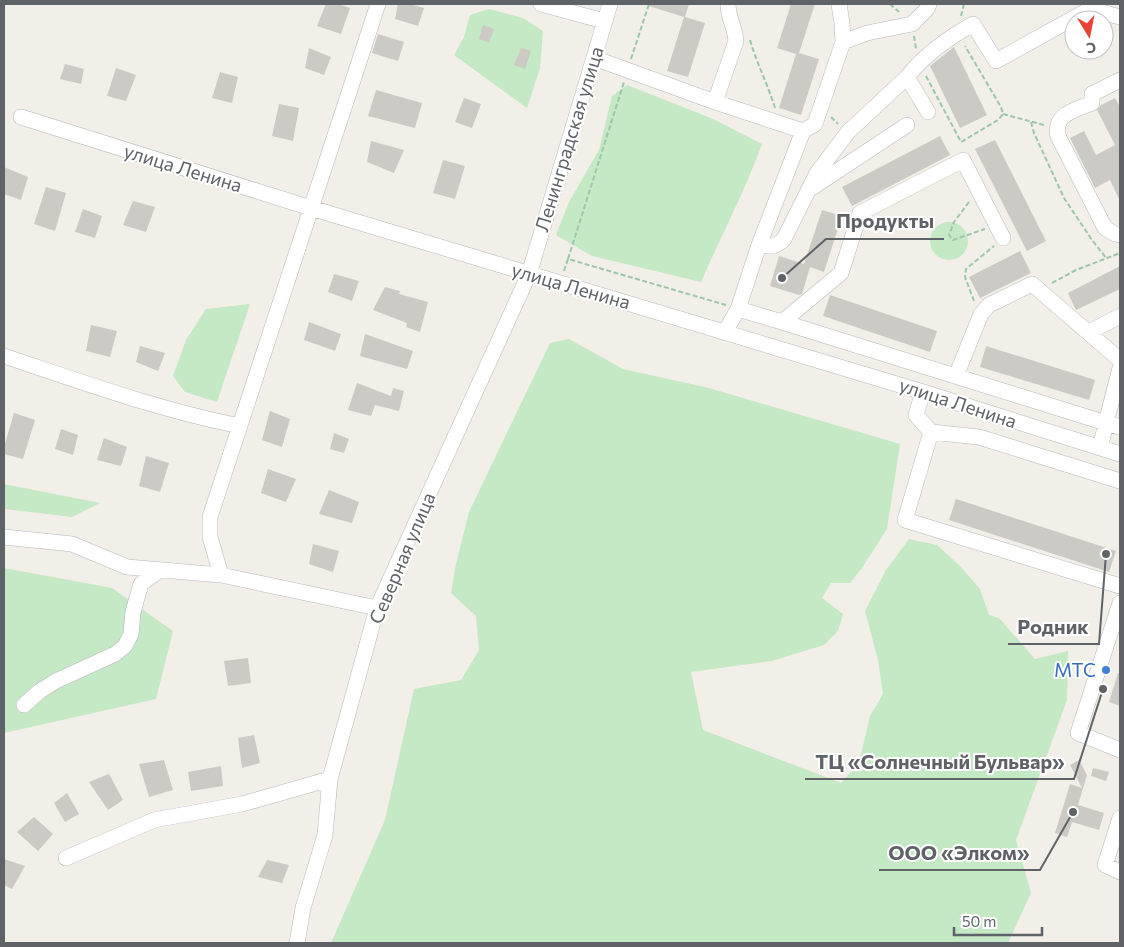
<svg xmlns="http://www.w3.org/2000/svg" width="1124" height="947" font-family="Commissioner,sans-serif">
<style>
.green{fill:#c5e8c5}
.building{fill:#cccac5}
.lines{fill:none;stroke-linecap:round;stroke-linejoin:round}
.minor-casing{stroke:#b5b8bc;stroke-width:16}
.path{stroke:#9cc7a9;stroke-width:2;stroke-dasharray:5 2.5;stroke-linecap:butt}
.minor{stroke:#fff;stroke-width:15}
.shop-dot{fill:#3f7fe0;stroke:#fff;stroke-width:2}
.labels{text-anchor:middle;stroke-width:4;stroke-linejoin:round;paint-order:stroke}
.street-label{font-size:19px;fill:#5f6368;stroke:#fff}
.shop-label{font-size:19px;fill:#366cbe;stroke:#fff;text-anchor:end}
.leader{fill:none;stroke:#5f6368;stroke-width:2}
.callout-dot{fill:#5f6368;stroke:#fff;stroke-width:2}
.callout-label{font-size:20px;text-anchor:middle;font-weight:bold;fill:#5f6368;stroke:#fff;stroke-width:4;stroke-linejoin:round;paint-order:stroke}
</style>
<rect width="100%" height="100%" fill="#f1efe8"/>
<path class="green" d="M489,9L523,18L543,31L540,68L527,108L454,55L464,37L470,15Z
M627,85L713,119L762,144C745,191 721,236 701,282L592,256L556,235L569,202L599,150L612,96Z
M930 241a19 19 0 1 1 38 0a19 19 0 1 1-38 0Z
M250,304L217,402L185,392L173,376L186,340L206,309Z
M569,339L623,369L709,388L900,444L887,529L862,568L850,583H831L822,598L843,614L838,631L824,645L772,661L691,672L703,730L841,783L859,763L870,716L883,694L878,660L865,611L886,570L909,539L937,545L961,567L980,589L989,615L999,618L1035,659L1068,651L1067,700L1016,840L1031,893L1008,943H331L385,820L414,689L461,680L479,650L476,616L451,593L456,564L469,512L550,343Z
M4,484L100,503L72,517L4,509Z
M4,568L112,588L173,631L156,699L4,733Z"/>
<path class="building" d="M326,4H338L350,8L341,34L317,26Z
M398,4H410L424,8L418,26L395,19Z
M649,4H689L685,17L705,23L688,77L667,71L684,17L649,6Z
M791,4H815L799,53L819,59L801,115L779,108L796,54L777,48Z
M483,25L494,29L489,43L479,39Z
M378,34L404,42L398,61L372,53Z
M954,47L987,115L960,128L930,66Z
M309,48L331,57L324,75L305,68Z
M521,48L531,51L525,69L514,65Z
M65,64L84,69L81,84L60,79Z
M116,68L136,75L126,101L107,96Z
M220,72L238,77L232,103L212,98Z
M376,90L422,103L415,128L368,116Z
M464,98L481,104L472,128L455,122Z
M1115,98L1120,107V201L1110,180L1095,188L1070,138L1084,131L1096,155L1115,145L1097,110L1101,105Z
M279,104L299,108L293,141L272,136Z
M940,136L950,155L852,206L842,187Z
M995,140L1046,241L1027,251L975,149Z
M371,141L404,150L394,173L367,162Z
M443,160L465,166L455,199L433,193Z
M4,167L28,177L21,200L4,194Z
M46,187L66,193L55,231L34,224Z
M133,201L155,207L146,232L123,225Z
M83,209L102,216L95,238L75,232Z
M822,210L842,216L824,272L810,267L802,294L799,295L770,286L779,256L804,264Z
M1020,251L1031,273L980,298L969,277Z
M1120,266V289L1076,310L1068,293Z
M334,274L359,281L352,301L328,292Z
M385,287L400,291L399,294L428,302L420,332L406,327L407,323L373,310Z
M830,295L937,331L930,352L823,316Z
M309,322L341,334L335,351L304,340Z
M91,325L117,331L110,357L86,351Z
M365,334L413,351L407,369L360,356Z
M140,346L165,353L158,371L136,362Z
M986,346L1095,380L1089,400L980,367Z
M357,383L391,396L393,388L404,391L399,411L375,405L371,416L348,410Z
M270,411L290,419L282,447L262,440Z
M14,413L35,420L23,459L4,454V447Z
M61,429L78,435L73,455L55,449Z
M334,433L349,439L344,453L330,449Z
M104,438L127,447L121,466L97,460Z
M146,456L169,463L160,492L139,486Z
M268,469L296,479L286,502L261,493Z
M329,490L359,502L352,523L319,514Z
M956,499L1116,551L1109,572L949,520Z
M313,544L339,551L333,572L309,564Z
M248,658L251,683L228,686L224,661Z
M1118,673H1120V706L1109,702Z
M254,735L260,763L242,768L238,738Z
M164,760L173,790L149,797L139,764Z
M1079,760L1087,775L1078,805L1104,813L1099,830L1072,822L1067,837L1055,833L1070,784L1082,788L1070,765Z
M221,766L223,786L191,791L188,772Z
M1093,768L1109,772L1106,781L1091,776Z
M109,774L123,800L108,810L89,782Z
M67,793L79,814L65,822L54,803Z
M34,817L53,834L38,851L17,832Z
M4,859L25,866L12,889L4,885Z
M267,860L289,865L282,883L258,877Z"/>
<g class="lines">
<defs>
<path id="minor" d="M541,4L604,21
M843,42L867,33L912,24L927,9L929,4
M594,58L715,102L803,131L759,245L738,309L725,332
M907,77C925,54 948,38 973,24L996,61L1090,9L1120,17
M1120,80L1092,94V103C1075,110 1053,114 1058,136L1105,228L1115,234L1120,235
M715,102L736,41C735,27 728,18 728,4
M21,117L311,208L923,392L1120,454
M803,131L815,124L843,42L842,23L839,4
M810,189L907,125
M759,245C769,247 777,247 784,239L817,173L848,132L907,77L928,112
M738,309L782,322L841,273L860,213L963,160L1003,238
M782,322L1106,423L1100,448
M1089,332L1120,316
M4,356C82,382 159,410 240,426
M1120,368L1106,423L1120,427
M956,376L981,314L989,305L1032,284L1120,360
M923,392L916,415L931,432
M1120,481L979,437L931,432L905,520L1120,586
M4,537L72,544L127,567L221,575L377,608
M221,575L210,537V517L378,4
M1120,603L1078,733L1120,750
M24,705L40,691L56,681L115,654L125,646L131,634L133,612L141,584L160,570
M1120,818L1105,865L1120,872
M66,858L154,820L242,804L330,779
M297,943L303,908L325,835L330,779L377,608L529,274L610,4"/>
</defs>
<use href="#minor" class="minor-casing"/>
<path class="path" d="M890,4L899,12
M961,16L964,4
M914,36L916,49
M750,40C757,64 768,85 775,108
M631,59L649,4
M926,76L961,142L998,120L1003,114L1001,107L965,46
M1003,114L1044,125
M831,117L838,124
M1031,122L1034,133L1064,198L1092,240L1107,259
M969,202L954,222L949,235L953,240L985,229
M568,259L624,82
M564,271L568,259L726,305
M1052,283L1076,270L1120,253
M974,301L965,277L966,269L994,246"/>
<use href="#minor" class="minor"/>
</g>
<circle class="shop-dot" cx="1106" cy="670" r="5"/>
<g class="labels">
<g class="street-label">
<text transform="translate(569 139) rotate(-73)" y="7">Ленинградская улица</text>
<text transform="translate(183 168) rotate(17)" y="7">улица Ленина</text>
<text transform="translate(571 286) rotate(16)" y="7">улица Ленина</text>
<text transform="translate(958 403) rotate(18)" y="7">улица Ленина</text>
<text transform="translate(402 558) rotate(-67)" y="7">Северная улица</text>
</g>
<g class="shop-label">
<text x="1096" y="677">МТС</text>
</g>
</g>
<path class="leader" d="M782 278L826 239H944M1106 554L1099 644H1008M1103 689L1074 779H805M1073 812L1040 870H879"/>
<g class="callout-dot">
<circle cx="782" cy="278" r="5"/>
<circle cx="1106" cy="554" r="5"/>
<circle cx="1103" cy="689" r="5"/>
<circle cx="1073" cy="812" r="5"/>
</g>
<g class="callout-label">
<text x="885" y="228">Продукты</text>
<text x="1053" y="634">Родник</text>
<text x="940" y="769">ТЦ «Солнечный Бульвар»</text>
<text x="959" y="860">ООО «Элком»</text>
</g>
<rect width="1124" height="947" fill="none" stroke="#5f6368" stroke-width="10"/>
<g transform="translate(1089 35) rotate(170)"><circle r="24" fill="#ffffff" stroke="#bfc1c3"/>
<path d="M0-4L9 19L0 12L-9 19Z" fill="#ea4335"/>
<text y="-8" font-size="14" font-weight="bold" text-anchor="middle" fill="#5f6368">С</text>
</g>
<path d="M954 927v8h88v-8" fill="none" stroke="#5f6368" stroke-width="2.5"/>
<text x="962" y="927" font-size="15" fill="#5f6368" stroke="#ffffff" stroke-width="4" paint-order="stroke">50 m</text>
</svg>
